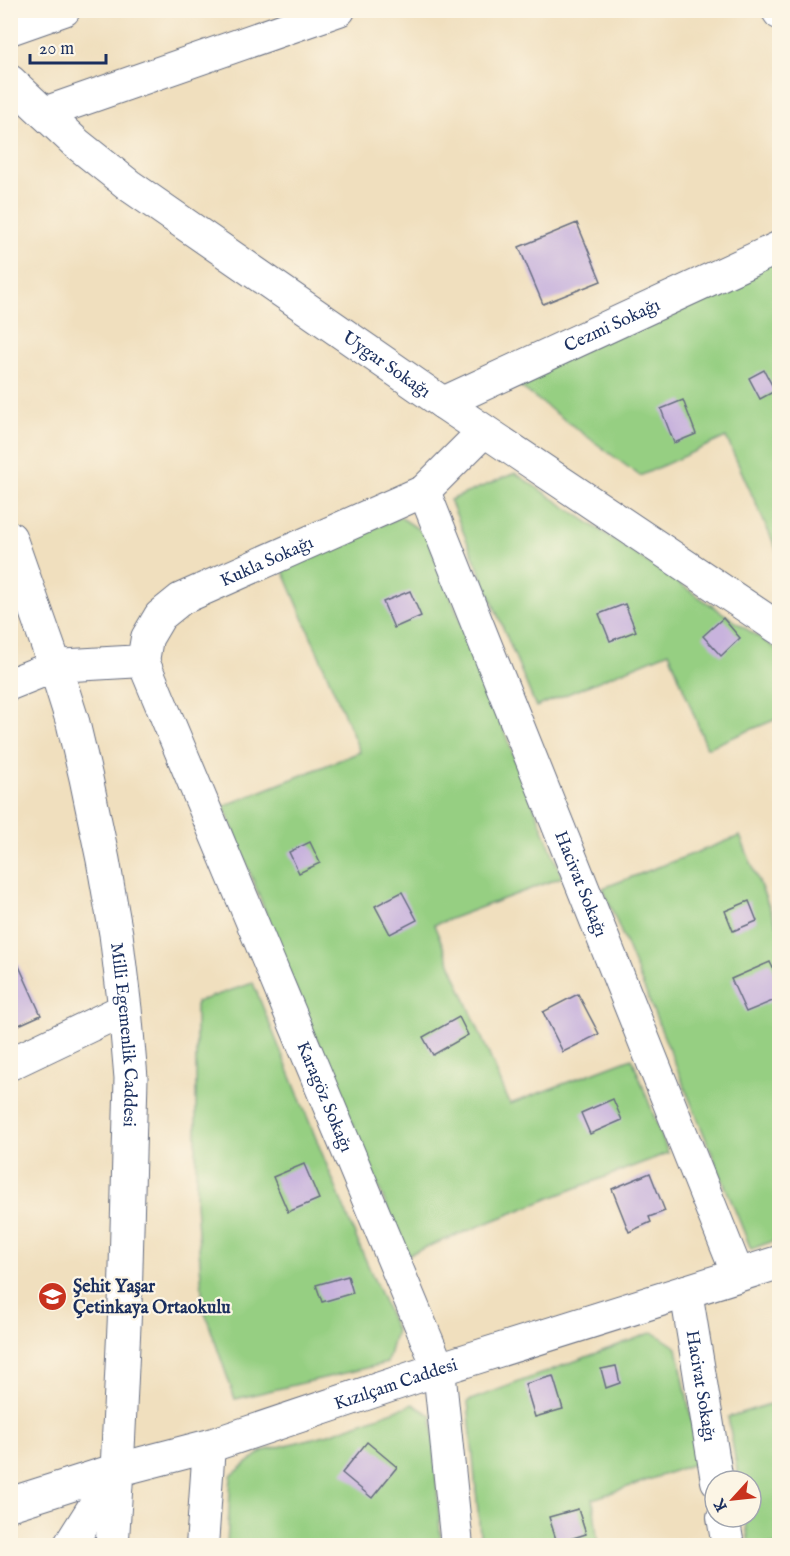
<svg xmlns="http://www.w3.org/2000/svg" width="790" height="1556" font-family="'IM FELL English',serif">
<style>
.green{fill:#96cf82;stroke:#587f70;stroke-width:1.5}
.building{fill:#c8b3dd}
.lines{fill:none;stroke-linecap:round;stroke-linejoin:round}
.minor-casing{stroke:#666d80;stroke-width:34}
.tertiary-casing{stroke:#666d80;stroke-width:35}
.minor{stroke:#fff;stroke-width:32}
.tertiary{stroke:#fff;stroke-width:33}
.labels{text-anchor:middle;stroke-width:4.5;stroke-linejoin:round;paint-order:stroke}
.street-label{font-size:18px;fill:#1b2f5e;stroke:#fcf5e5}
.poi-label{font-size:18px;font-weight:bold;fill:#1b2f5e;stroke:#fcf5e5;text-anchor:start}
</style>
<rect width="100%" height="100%" fill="#fcf5e5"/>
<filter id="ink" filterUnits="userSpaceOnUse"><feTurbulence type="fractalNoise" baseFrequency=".0167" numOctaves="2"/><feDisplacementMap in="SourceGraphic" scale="12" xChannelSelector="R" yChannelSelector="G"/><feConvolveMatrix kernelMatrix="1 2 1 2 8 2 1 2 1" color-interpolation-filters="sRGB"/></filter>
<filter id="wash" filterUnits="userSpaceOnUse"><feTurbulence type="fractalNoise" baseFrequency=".008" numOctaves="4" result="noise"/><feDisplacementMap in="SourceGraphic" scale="24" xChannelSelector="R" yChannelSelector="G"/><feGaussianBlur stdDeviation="1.35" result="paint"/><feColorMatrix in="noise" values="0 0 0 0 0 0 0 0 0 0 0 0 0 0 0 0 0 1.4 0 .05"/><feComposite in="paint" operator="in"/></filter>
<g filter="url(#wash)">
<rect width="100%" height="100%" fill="#f0dfbe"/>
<path class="green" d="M779,257V555L726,437L640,476L514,382Z
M515,473L779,651V718L707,748L669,652L536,707L450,500Z
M400,517L426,534L562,877L434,925L510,1104L632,1058L668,1153L550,1198L407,1255L292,980L224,806L360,752L282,568Z
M740,836L777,926H779V1239L751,1249L603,888Z
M253,983L360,1247L396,1330L387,1363L235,1399L203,1307L196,1203V1002Z
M653,1332L677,1348L700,1462L593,1499L598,1545H481L468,1401Z
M779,1401V1545H749L745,1517H751V1481H739L728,1417Z
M413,1404L432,1416L441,1545L227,1546L231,1476L263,1451L329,1434Z"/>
<g id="blocks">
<path class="building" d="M577,223L601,281L543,304L519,247Z
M764,370L775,391L760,399L749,378Z
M683,400L696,434L674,443L661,409Z
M410,591L421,616L394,628L383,602Z
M625,604L636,631L610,641L599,614Z
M723,618L740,638L721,656L703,636Z
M310,842L320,863L299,873L289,852Z
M402,892L417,920L390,934L375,906Z
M749,901L757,921L733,931L725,911Z
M10,946L41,1015L10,1029Z
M770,962L780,983V998L746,1012L731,979Z
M578,994L599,1034L563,1052L543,1012Z
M459,1017L468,1035L433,1055L423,1037Z
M613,1099L622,1120L590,1134L581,1113Z
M304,1164L319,1199L288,1212L273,1177Z
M650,1173L665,1211L649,1217L651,1222L629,1232L612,1189Z
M348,1276L353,1293L322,1302L316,1285Z
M616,1366L620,1383L606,1388L601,1369Z
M553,1376L563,1409L535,1417L525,1384Z
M367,1442L397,1467L372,1498L342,1473Z
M578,1509L586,1534L557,1543L549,1517Z"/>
</g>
</g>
<g filter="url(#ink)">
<use href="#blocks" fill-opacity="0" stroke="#666d80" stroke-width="1.5"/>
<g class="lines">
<defs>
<g id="minor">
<path d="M10,29L64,10"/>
<path id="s1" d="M10,81L76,143L130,186L443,403L780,629"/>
<path d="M44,113L339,10"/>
<path id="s2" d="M443,403L780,247"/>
<path id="s3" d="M424,491L738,1275"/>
<path id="s4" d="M143,661L439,1369L457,1546"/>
<path id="s5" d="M10,684L55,666L143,661L147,638L160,616L181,599L424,491L484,431"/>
<path d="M10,1064L125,1009"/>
<path id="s6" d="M686,1291L717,1481"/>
<path d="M723,1517L728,1546"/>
<path d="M69,1546L117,1470"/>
<path d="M202,1546L209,1446"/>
</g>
<g id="tertiary">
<path d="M778,10L780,13"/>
<path id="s7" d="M10,538L55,666L73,723L86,778L103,860L116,934L125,1009L131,1078L125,1305L117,1470L112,1546"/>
<path id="s8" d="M10,1504L117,1470L209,1446L439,1369L780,1262"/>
</g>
</defs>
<use href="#minor" class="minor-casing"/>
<use href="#tertiary" class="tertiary-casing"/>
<use href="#minor" class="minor"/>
<use href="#tertiary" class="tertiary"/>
</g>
</g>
<defs>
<symbol id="school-disc" viewBox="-11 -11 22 22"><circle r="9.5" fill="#c8321e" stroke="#fcf5e5"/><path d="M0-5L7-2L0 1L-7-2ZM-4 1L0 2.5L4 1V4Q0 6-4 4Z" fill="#fff"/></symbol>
</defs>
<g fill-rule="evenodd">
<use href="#school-disc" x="36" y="1280" width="33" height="33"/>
</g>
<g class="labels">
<g class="street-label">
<text dy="6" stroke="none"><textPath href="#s2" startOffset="186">Cezmi Sokağı</textPath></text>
<text dy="6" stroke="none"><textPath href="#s1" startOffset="472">Uygar Sokağı</textPath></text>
<text dy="6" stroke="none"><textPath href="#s5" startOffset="306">Kukla Sokağı</textPath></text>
<text dy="6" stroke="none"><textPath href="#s3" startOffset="423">Hacivat Sokağı</textPath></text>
<text dy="6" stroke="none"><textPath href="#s7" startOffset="512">Milli Egemenlik Caddesi</textPath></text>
<text dy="6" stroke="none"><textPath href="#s4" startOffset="472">Karagöz Sokağı</textPath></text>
<text dy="6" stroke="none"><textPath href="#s8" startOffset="404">Kızılçam Caddesi</textPath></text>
<text dy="6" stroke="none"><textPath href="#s6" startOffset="96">Hacivat Sokağı</textPath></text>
</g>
<g class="poi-label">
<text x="73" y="1292">Şehit Yaşar<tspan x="73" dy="21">Çetinkaya Ortaokulu</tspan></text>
</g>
</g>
<rect width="790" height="1556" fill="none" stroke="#fcf5e5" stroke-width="36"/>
<g transform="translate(733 1499) rotate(243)"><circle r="28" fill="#fcf5e5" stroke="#a2a6af" stroke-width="1.5"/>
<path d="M0-4.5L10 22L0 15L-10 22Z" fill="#c8321e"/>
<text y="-9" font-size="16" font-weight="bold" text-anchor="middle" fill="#1b2f5e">K</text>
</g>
<path d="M30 54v9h76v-9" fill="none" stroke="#1b2f5e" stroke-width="3"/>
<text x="39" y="54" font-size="18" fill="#1b2f5e" stroke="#fcf5e5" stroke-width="4.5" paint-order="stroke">20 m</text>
</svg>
